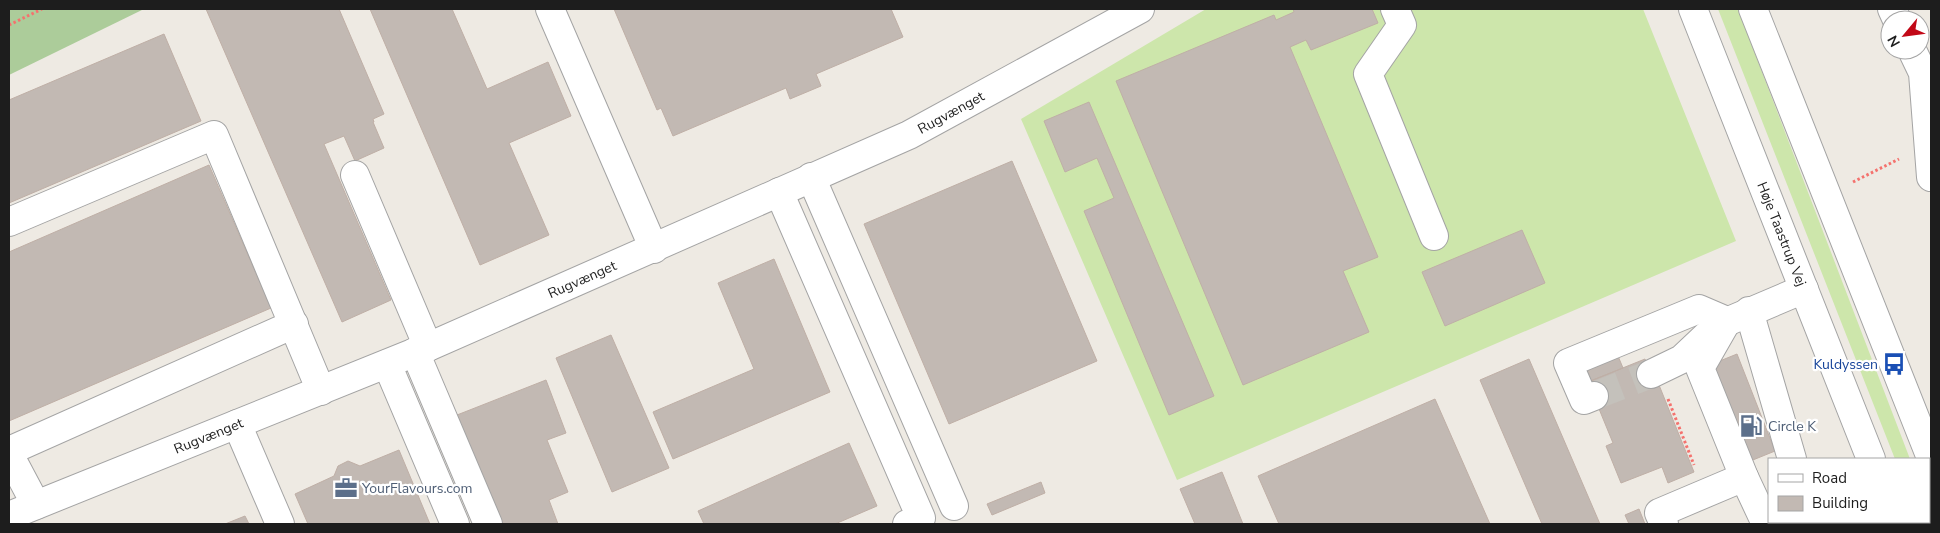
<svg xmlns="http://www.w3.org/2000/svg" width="1940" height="533" font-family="'Nunito Sans',sans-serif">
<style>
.grass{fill:#cde6ab}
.forest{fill:#accc9a}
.building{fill:#c2b9b3;stroke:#bfafa6}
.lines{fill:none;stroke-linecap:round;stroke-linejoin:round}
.minor-tunnel{stroke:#c4c1bb;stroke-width:28;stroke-dasharray:28 14;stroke-linecap:butt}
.minor-casing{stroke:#a4a4a4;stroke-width:30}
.path{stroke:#f4726e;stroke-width:3;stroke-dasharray:2.5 2.5;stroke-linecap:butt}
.minor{stroke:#fff;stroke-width:28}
.labels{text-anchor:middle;stroke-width:4.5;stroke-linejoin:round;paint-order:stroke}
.street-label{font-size:14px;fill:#1d1d1d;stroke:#fff}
.transit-label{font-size:14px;fill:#164399;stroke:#fff;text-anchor:end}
.service-label{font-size:14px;fill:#4e5e75;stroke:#fff;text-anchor:start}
</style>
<rect width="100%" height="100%" fill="#eeeae3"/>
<path class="grass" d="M1206,9H1643L1736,241L1177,480L1021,119Z
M1718,9H1738L1910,459H1895Z"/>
<path class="forest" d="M9,9H144L9,75Z"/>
<path class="building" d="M206,9H339L384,114L373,119L374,122H373L384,148L355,161L344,136L324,144L391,300L342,322Z
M370,9H452L487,89L548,62L571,116L509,143L549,235L480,265Z
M614,9H891L903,37L816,74L821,86L790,99L786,88L673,136L661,108L657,110Z
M1293,9H1372L1378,23L1311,50L1306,40L1290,47L1378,257L1343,271L1369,332L1243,385L1116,81L1274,15L1276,20L1294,12Z
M164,34L201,121L9,203V100Z
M1089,102L1214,396L1169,415L1084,211L1114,198L1097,158L1065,172L1044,121Z
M1012,161L1097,361L949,424L864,224Z
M209,165L271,308L9,421V252Z
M1522,230L1545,283L1445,326L1422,272Z
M774,259L830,392L673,459L653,412L754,369L718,283Z
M611,335L669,468L612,492L556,358Z
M1737,354L1775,451L1743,464L1705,367Z
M1618,356L1623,368L1588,382L1583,370Z
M1529,359L1600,524H1542L1480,380Z
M1645,359L1651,374L1657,380L1694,472L1668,483L1662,467L1621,483L1606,446L1613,443L1588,382Z
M546,380L566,433L547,440L568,492L549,500L558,524H501L457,415Z
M1435,399L1490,524H1279L1258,476Z
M849,443L877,506L835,524H704L698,511Z
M399,450L430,524H308L295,494L334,476L338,466L348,461L360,466Z
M1222,472L1243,524H1195L1180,489Z
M1041,482L1045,493L992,515L987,504Z
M1639,509L1645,524H1629L1625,515Z
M245,516L249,524H225Z"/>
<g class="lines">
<path class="minor-tunnel" d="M1594,396L1651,374"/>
<defs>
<g id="minor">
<path d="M550,9L654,249"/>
<path d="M1395,9L1402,25L1368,74L1434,236"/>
<path id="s1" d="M1693,9L1871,459"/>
<path d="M1753,9L1931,458"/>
<path d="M1892,9L1897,20"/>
<path d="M1912,50L1923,73L1931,177"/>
<path d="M355,175L428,347"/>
<path d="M811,177L954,506"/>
<path d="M779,192L921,518L907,524"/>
<path d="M9,222L214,135L321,391"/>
<path d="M1749,311L1792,459"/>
<path d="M1727,321L1700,368L1744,477L1766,524"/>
<path d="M415,352L488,524"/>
<path d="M387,364L455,524"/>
<path d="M1651,374L1682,359L1717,326L1804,289"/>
<path d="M1594,396L1584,400L1568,363L1699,309L1727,321"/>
<path d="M237,424L280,524"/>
<path d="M9,451L294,324"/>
<path d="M9,454L36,505"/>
<path id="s2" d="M9,516L428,347L909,135L1140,9"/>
<path d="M1896,522L1897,524"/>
<path d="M1664,524L1659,513L1744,477"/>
</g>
</defs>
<use href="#minor" class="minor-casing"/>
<path class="path" d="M9,25L42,9
M1853,182L1899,159
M1668,399L1694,465"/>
<use href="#minor" class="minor"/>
</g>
<defs>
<symbol id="bus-bare" viewBox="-9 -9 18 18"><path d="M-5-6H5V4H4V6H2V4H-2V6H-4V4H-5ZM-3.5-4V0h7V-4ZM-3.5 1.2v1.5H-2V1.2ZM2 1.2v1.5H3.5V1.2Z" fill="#1a4fb4" stroke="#fff" stroke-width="2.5" paint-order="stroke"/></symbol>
<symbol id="fuel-bare" viewBox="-9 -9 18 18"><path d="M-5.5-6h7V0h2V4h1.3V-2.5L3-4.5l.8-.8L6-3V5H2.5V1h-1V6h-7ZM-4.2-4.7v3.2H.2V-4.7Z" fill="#5c6f8a" stroke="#fff" stroke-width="2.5" paint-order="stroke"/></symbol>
<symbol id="office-bare" viewBox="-9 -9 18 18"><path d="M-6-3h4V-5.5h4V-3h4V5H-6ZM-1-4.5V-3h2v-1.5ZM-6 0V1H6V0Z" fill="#5c6f8a" stroke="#fff" stroke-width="2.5" paint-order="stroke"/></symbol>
</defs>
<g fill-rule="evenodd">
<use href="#bus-bare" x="1878" y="348" width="32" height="32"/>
<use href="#fuel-bare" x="1735" y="410" width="32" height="32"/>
<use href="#office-bare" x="330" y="472" width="32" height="32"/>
</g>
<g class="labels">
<g class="street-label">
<text dy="5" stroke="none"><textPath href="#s2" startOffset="1025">Rugvænget</textPath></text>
<text dy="5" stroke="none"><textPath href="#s1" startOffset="242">Høje Taastrup Vej</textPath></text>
<text dy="5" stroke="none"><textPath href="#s2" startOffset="620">Rugvænget</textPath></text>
<text dy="5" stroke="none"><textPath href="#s2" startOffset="215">Rugvænget</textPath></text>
</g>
<g class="transit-label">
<text x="1878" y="369">Kuldyssen</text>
</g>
<g class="service-label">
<text x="1768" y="431">Circle K</text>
<text x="362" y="493">YourFlavours.com</text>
</g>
</g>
<rect width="1940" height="533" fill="none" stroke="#1d1d1d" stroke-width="20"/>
<rect x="1768" y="458" width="162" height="65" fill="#ffffff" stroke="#a5a5a5"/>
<rect x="1778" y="474" width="25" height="8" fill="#ffffff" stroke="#a5a5a5"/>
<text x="1812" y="483" font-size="15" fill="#1d1d1d">Road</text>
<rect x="1778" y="496" width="25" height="15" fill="#c2b9b3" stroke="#a5a5a5"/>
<text x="1812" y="508" font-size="15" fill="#1d1d1d">Building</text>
<g transform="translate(1905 35) rotate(241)"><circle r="24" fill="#ffffff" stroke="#a5a5a5"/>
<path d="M0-4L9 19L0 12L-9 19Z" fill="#c20817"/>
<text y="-8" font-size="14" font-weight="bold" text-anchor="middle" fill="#1d1d1d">N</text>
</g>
</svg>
